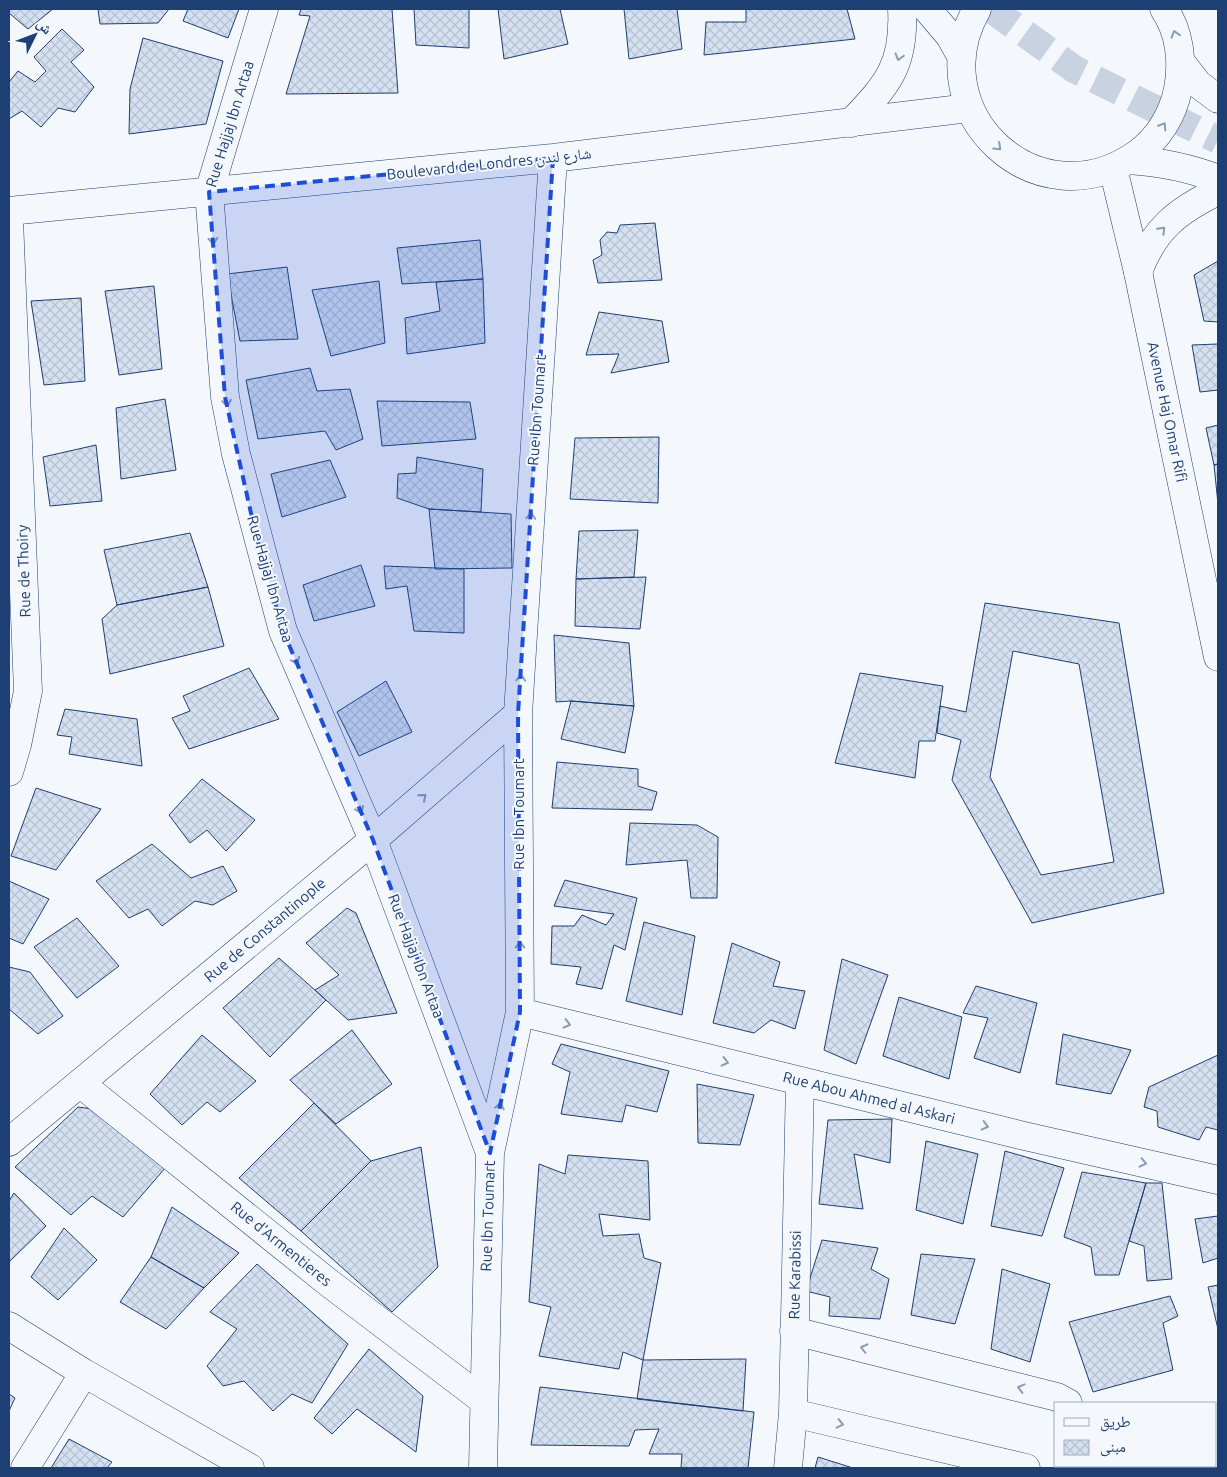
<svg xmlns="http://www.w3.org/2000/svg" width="1227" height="1477" font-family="Ubuntu,'Noto Naskh Arabic',sans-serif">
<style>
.building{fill:url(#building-cross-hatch);stroke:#1d3f73;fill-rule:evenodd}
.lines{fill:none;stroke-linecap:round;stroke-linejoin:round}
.major-tunnel{stroke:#c9d2e0;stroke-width:28;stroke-dasharray:28 14;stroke-linecap:butt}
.minor-casing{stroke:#1d3f73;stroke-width:29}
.major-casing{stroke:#1d3f73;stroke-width:29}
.minor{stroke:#f4f7fb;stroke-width:28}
.major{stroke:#f4f7fb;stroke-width:28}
.oneway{stroke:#889bb7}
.marked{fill:#1d4ed8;fill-opacity:0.2;stroke:#1d4ed8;stroke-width:4;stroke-dasharray:10 6;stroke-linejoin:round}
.labels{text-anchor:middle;stroke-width:4;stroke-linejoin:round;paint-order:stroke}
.street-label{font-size:15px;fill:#1d3f73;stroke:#f4f7fb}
</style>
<defs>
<pattern id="building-cross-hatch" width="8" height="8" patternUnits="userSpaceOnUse" patternTransform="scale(1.25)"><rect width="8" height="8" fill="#d5e0f0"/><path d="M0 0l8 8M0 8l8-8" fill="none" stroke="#b6c1d1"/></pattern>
</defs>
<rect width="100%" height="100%" fill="#f4f7fb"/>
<path class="building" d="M9,9H53L28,29L9,13Z
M98,9H169L158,23L100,24Z
M188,9H239L228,38L183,21Z
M301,9H392L398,93L286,94L310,16L299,15Z
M414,9H469V48L416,45Z
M498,9H560L568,44L504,59Z
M624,9H677L682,49L629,59Z
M746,9H847L855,39L704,55L706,22H746Z
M62,29L84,50L71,62L94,87L75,112L58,108L41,127L22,111L9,119V82L18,71L35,82L46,71L34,57Z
M143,38L223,61L206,124L129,134L130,89Z
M655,223L662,280L598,283L593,260L602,255L600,240L607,232L617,233L620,225Z
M480,240L483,279L402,284L397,248Z
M1218,261V322L1204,321L1194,275Z
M287,267L298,339L240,341L227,274Z
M483,279L485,343L407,354L405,318L440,311L436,282Z
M379,281L385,343L331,356L312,290Z
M154,286L162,369L119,375L105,291Z
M81,298L85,381L44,385L31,301Z
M599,312L662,321L669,362L611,373L619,354L586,355Z
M1218,344V390L1200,392L1192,345Z
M310,368L317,391L350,389L363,439L336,450L325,431L258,439L246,380Z
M165,399L176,470L121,479L116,408Z
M377,401L470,402L476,439L382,446Z
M1218,425V464L1214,465L1206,428Z
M659,437L658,503L570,499L575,438Z
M96,445L102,501L50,506L43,457Z
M417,457L483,469L481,512L429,509L397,498L398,474L416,473Z
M330,460L346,497L282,517L271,474Z
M1218,464V504L1214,465Z
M429,509L511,514L512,568L435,569Z
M638,530L634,577L576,579L579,531Z
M190,533L208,587L117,605L104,550Z
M361,565L375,606L314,621L303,585Z
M384,566L464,569V633L414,631L407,586L386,589Z
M646,577L640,629L575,626L576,579Z
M208,587L224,646L110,674L102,619L117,605Z
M985,603L1119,623L1164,893L1032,923L952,780L961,740L937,733L940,706L966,712ZM1013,651L1079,664L1114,862L1041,875L990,777Z
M554,635L629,643L634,706L571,701L556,702Z
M249,668L279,719L189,749L172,718L190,711L183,696Z
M860,673L943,686L935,741H919L915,778L835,763Z
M386,681L412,732L359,756L337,712Z
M571,701L634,706L625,753L561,739Z
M65,709L137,719L142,766L69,754L72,737L57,735Z
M557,762L638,769V786L657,792L652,810L552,808Z
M202,779L255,820L226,851L207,830L190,843L169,815Z
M36,788L101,809L56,870L11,856Z
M630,823L697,825L718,837L717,898H691L687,860L626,865Z
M152,844L191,878L223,866L237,891L213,905L195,901L162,926L148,909L129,918L96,881Z
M565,880L637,898L625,950L614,945L602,989L576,984L581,967L551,964L552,926H574L582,915L606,925L614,914L554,906Z
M9,881L49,899L23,944L9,938Z
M347,908L356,913L397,1013L348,1020L315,990L339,975L306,943Z
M77,918L119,966L77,998L34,947Z
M644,922L695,936L682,1015L626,1001Z
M732,943L780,962L773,986L805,991L795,1029L771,1020L754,1033L713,1023Z
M279,958L326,1000L270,1057L223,1008Z
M842,959L888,975L856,1064L824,1050Z
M9,967L30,972L63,1016L38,1034L9,1009Z
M976,986L1037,1003L1020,1073L974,1058L988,1018L963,1013Z
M899,997L962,1017L949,1079L883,1056Z
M352,1030L392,1084L336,1124L290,1080Z
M1063,1034L1131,1050L1111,1094L1056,1084Z
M202,1035L256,1081L220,1112L207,1102L182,1125L150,1094Z
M561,1044L669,1071L657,1112L626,1105L622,1122L561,1114L570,1072L552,1064Z
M1218,1055V1130L1206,1127L1199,1140L1158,1127L1157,1111L1144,1107L1149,1087Z
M697,1084L754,1095L740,1145L698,1143Z
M314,1103L371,1161L301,1231L239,1178Z
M78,1107L107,1111L166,1167L123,1217L92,1196L71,1215L15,1167Z
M892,1119L890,1163L854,1154L863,1209L819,1204L828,1120Z
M926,1141L978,1154L963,1224L916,1210Z
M421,1147L438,1267L392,1312L301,1231L371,1161Z
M1005,1151L1064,1168L1042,1236L991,1226Z
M568,1155L648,1161L650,1220L599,1214L603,1236L639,1234L644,1258L661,1263L643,1360L623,1352L619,1369L539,1356L551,1307L529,1302L539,1164L565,1174Z
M1082,1172L1146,1183L1119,1275H1095L1091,1247L1064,1237Z
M1146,1183H1162L1172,1279L1147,1281L1144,1246L1129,1241Z
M14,1193L46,1226L9,1262V1201Z
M172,1207L239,1253L204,1288L151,1257Z
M1218,1216V1258L1203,1263L1195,1219Z
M64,1228L97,1260L58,1300L31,1277Z
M822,1240L878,1248L871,1269L889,1279L880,1319L829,1316L830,1297L806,1291Z
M921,1254L975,1259L955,1324L911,1315Z
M151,1257L204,1288L166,1329L120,1302Z
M257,1264L348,1344L312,1403L292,1394L273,1411L244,1381L223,1386L207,1366L237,1329L210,1312Z
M1002,1269L1050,1284L1030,1362L991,1349Z
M1218,1285V1329L1208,1287Z
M1170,1296L1178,1316L1163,1323L1173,1370L1093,1392L1069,1322Z
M369,1349L423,1396L416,1452L357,1409L332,1434L314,1418Z
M746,1359L743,1411L637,1399L643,1360Z
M540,1387L754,1412L748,1468H681L682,1454H649L659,1429L635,1430L629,1446L531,1445Z
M9,1394L15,1398L9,1411Z
M69,1439L112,1462L107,1468H51Z
M818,1457L853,1468H815Z
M1128,1466H1194V1468H1128Z"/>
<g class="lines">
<path class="major-tunnel" d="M991,9L1074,69L1218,140"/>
<defs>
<path id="minor" d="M264,9L209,192L225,397L236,454L283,631L373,840L490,1153
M1113,168L1138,272L1218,657
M9,211L553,158L969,108
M9,219L28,691L17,745L9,772
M520,1012L1020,1135L1218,1180
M81,1084L329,1283L483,1400
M9,1142L373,840L518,714
M9,1326L84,1373L250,1468
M794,1331L1057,1397L1068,1403
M793,1413L1026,1468
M1086,1466L1087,1468
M25,1468L84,1373
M483,1468L490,1153L520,1012L518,714L553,158
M788,1468L793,1413L800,1081"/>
<path id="major" d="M927,9L950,36L961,56
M977,9C918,113 1038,224 1137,154C1158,139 1173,115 1178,89C1183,62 1180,32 1164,9
M1181,62L1198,84L1218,99
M851,123C888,84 905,65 902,9
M1128,160C1160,162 1188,167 1218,179
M1138,272C1154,229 1177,211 1218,191"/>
</defs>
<use href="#minor" class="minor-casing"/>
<use href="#major" class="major-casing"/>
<use href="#minor" class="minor"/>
<use href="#major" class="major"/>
</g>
<defs><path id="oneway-chevron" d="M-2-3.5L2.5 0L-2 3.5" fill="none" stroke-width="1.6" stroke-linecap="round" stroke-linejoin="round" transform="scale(1.25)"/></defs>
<g class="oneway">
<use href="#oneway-chevron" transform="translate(1175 34) rotate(-107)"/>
<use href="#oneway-chevron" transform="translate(899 57) rotate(106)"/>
<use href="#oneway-chevron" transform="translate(1163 126) rotate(-57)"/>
<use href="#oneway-chevron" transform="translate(998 147) rotate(43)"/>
<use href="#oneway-chevron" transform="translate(1162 230) rotate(-46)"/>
<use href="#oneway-chevron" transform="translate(213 241) rotate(85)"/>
<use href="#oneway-chevron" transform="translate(227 403) rotate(80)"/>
<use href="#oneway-chevron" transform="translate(531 516) rotate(-86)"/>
<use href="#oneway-chevron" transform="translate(296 661) rotate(67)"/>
<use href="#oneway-chevron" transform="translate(521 678) rotate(-86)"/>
<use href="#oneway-chevron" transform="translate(423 797) rotate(-41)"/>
<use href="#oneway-chevron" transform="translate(360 810) rotate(67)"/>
<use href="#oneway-chevron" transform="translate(520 945) rotate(-90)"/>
<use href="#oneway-chevron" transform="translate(567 1024) rotate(14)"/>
<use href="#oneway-chevron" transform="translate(725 1062) rotate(14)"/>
<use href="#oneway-chevron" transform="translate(500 1106) rotate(-78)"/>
<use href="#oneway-chevron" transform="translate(985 1126) rotate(14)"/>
<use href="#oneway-chevron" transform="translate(1143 1163) rotate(13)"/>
<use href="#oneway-chevron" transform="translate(864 1348) rotate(-166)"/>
<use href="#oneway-chevron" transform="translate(1021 1388) rotate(-166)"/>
<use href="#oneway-chevron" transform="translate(840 1424) rotate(13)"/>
</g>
<path class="marked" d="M553,158L518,714L520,1012L490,1153L373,840L283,631L255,531L225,397L209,192Z"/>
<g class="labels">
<g class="street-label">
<text transform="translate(230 124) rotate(-73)" y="5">Rue Hajjaj Ibn Artaa</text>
<text transform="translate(489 164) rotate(-6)" y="5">Boulevard de Londres شارع لندن</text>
<text transform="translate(537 410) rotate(-86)" y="5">Rue Ibn Toumart</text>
<text transform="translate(1167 412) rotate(78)" y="5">Avenue Haj Omar Rifi</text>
<text transform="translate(24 571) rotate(-92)" y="5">Rue de Thoiry</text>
<text transform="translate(270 579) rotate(74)" y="5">Rue Hajjaj Ibn Artaa</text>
<text transform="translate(519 814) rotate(-90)" y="5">Rue Ibn Toumart</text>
<text transform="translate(265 930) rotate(-40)" y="5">Rue de Constantinople</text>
<text transform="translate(416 956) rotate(69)" y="5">Rue Hajjaj Ibn Artaa</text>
<text transform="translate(869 1098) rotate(14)" y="5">Rue Abou Ahmed al Askari</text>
<text transform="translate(488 1216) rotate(-88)" y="5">Rue Ibn Toumart</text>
<text transform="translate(281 1244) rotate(39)" y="5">Rue d'Armentieres</text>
<text transform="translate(795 1275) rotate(-89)" y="5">Rue Karabissi</text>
</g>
</g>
<rect width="1227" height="1477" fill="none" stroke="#1d3f73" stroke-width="20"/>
<rect x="1054" y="1402" width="162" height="65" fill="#f4f7fb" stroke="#9eadc5"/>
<rect x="1064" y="1418" width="25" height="8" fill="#f4f7fb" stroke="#9eadc5"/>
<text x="1100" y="1427" font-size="15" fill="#1d3f73">طريق</text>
<rect x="1064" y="1440" width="25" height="15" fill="url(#building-cross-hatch)" stroke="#9eadc5"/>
<text x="1100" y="1452" font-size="15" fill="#1d3f73">مبنى</text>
<g transform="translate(35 35) rotate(48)" stroke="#f4f7fb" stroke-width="4" paint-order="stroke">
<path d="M0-4L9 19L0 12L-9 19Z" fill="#1d3f73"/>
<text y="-8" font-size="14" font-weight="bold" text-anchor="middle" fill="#1d3f73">ش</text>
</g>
</svg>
